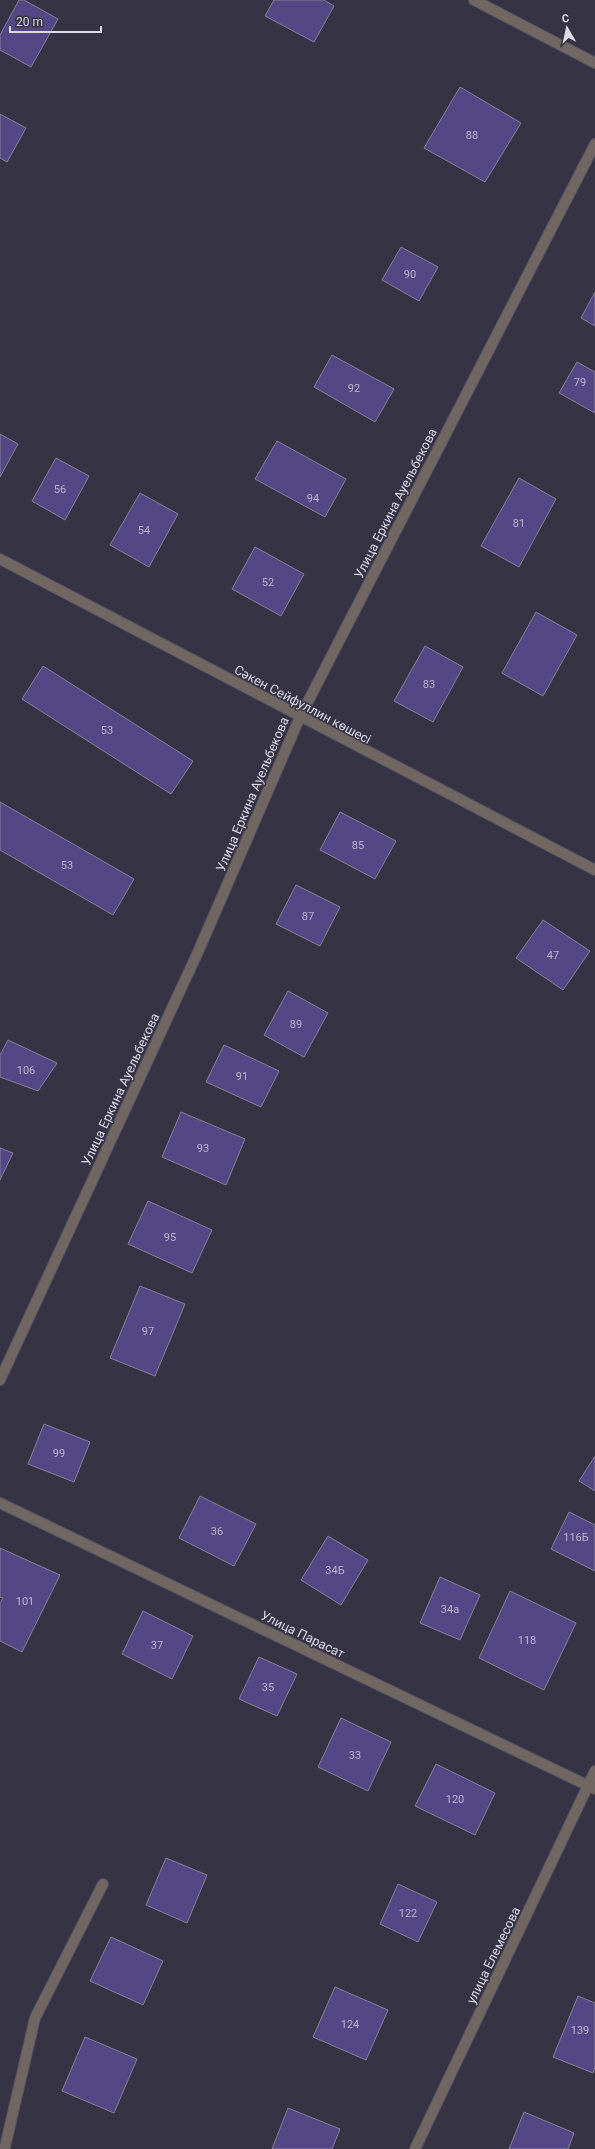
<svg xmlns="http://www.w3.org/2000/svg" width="595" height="2149" font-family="Roboto,sans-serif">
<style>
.building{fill:#544785;stroke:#858298}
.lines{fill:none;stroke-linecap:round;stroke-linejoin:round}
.service-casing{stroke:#545162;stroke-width:12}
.minor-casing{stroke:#545162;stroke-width:12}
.tertiary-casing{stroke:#545162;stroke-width:12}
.service{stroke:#706662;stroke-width:10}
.minor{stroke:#706662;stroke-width:10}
.tertiary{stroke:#706662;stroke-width:10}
.labels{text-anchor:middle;stroke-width:3;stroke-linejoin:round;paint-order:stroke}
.number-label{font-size:11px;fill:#b9b5cd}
.street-label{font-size:13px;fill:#dbdae5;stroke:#363345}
</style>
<rect width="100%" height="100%" fill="#363345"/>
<path class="building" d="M19,0H24L58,19L31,67L0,50V35Z
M274,0H324L334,6L314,42L265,16Z
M460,87L521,123L485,182L424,148Z
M0,114L26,128L7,162L0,158Z
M401,247L438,267L419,301L382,280Z
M595,292V326L581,318Z
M332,355L394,389L375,422L314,387Z
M577,362L595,372V413L559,393Z
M0,434L18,444L0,477Z
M277,441L346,479L325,517L255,479Z
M56,458L89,476L65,520L32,501Z
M519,478L556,499L519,567L481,546Z
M140,493L178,514L149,567L110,545Z
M255,547L304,574L281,616L232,589Z
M536,612L577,635L543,696L502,673Z
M425,646L463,667L433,722L394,701Z
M43,666L193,761L171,794L22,699Z
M0,802L134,879L113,915L0,850Z
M340,812L396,841L375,879L320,850Z
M296,885L340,907L320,946L276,924Z
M543,920L590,951L563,990L516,958Z
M288,991L328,1013L304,1057L264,1035Z
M8,1040L57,1063L38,1091L0,1077V1055Z
M224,1045L279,1071L261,1107L206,1082Z
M181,1112L245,1139L226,1185L162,1157Z
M0,1148L13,1153L0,1180Z
M148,1201L212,1230L192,1273L128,1244Z
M140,1286L185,1304L155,1376L110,1358Z
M44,1424L90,1442L74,1482L28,1464Z
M595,1456V1491L579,1481Z
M200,1496L256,1524L234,1566L179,1538Z
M569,1512L595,1525V1571L551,1549Z
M328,1536L368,1560L341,1605L301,1580Z
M0,1548L60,1575L22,1652L0,1641V1604L3,1598L0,1597Z
M440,1577L480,1595L460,1640L420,1623Z
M510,1591L576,1623L544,1690L479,1658Z
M143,1611L193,1636L172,1679L122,1654Z
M259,1657L297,1674L277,1716L239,1699Z
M341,1718L391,1742L368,1791L318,1767Z
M436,1764L495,1793L475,1835L415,1806Z
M166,1858L207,1875L187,1923L146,1905Z
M398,1884L437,1902L418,1942L380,1924Z
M111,1937L163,1961L143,2005L90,1981Z
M335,1987L388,2010L366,2060L313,2037Z
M578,1996L595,2003V2067L593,2073L553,2057Z
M85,2037L137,2059L114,2113L62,2091Z
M288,2108L340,2129L332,2149H272Z
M524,2112L574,2133L568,2149H509Z"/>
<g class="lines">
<defs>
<path id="service" d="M2,2149L5,2147L35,2018L103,1884"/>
<path id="minor" d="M474,0L595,63
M0,1380L198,952L300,717L595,144
M0,1503L595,1789
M415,2149L595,1771"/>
<path id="tertiary" d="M0,559L595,870"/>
</defs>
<use href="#service" class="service-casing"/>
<use href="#minor" class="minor-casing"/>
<use href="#tertiary" class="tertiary-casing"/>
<use href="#service" class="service"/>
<use href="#minor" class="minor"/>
<use href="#tertiary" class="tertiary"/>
</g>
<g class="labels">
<g class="number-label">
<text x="472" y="139">88</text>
<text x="410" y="278">90</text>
<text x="580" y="386">79</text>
<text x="354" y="392">92</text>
<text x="60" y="493">56</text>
<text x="313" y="502">94</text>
<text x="519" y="527">81</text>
<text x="144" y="534">54</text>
<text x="268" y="586">52</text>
<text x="429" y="688">83</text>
<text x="107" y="734">53</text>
<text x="358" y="849">85</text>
<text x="67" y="869">53</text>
<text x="308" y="920">87</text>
<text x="553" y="959">47</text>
<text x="296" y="1028">89</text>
<text x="26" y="1074">106</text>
<text x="242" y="1080">91</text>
<text x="203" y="1152">93</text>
<text x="170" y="1241">95</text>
<text x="148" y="1335">97</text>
<text x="59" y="1457">99</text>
<text x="217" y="1535">36</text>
<text x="576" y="1541">116Б</text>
<text x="335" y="1574">34Б</text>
<text x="25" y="1605">101</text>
<text x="450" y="1613">34а</text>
<text x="527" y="1644">118</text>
<text x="157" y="1649">37</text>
<text x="268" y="1691">35</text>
<text x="355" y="1759">33</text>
<text x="455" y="1803">120</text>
<text x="408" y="1917">122</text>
<text x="350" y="2028">124</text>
<text x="580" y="2034">139</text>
</g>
<g class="street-label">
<text transform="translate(395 503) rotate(-63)" y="5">Улица Еркина Ауельбекова</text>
<text transform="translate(303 704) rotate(28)" y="5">Сәкен Сейфуллин көшесі</text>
<text transform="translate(252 794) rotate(-67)" y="5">Улица Еркина Ауельбекова</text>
<text transform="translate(120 1089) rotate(-65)" y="5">Улица Еркина Ауельбекова</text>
<text transform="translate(303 1634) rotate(26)" y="5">Улица Парасат</text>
<text transform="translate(493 1955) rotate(-64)" y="5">улица Елемесова</text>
</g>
</g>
<g transform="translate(567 28) rotate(351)" stroke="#363345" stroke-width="3" paint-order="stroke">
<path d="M0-3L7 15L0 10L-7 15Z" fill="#dbdae5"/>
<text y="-6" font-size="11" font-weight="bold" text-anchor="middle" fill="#dbdae5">С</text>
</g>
<path d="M10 26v6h91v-6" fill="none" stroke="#dbdae5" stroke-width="2"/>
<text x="16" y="26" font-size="12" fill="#dbdae5" stroke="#363345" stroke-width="3" paint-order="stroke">20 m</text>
</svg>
